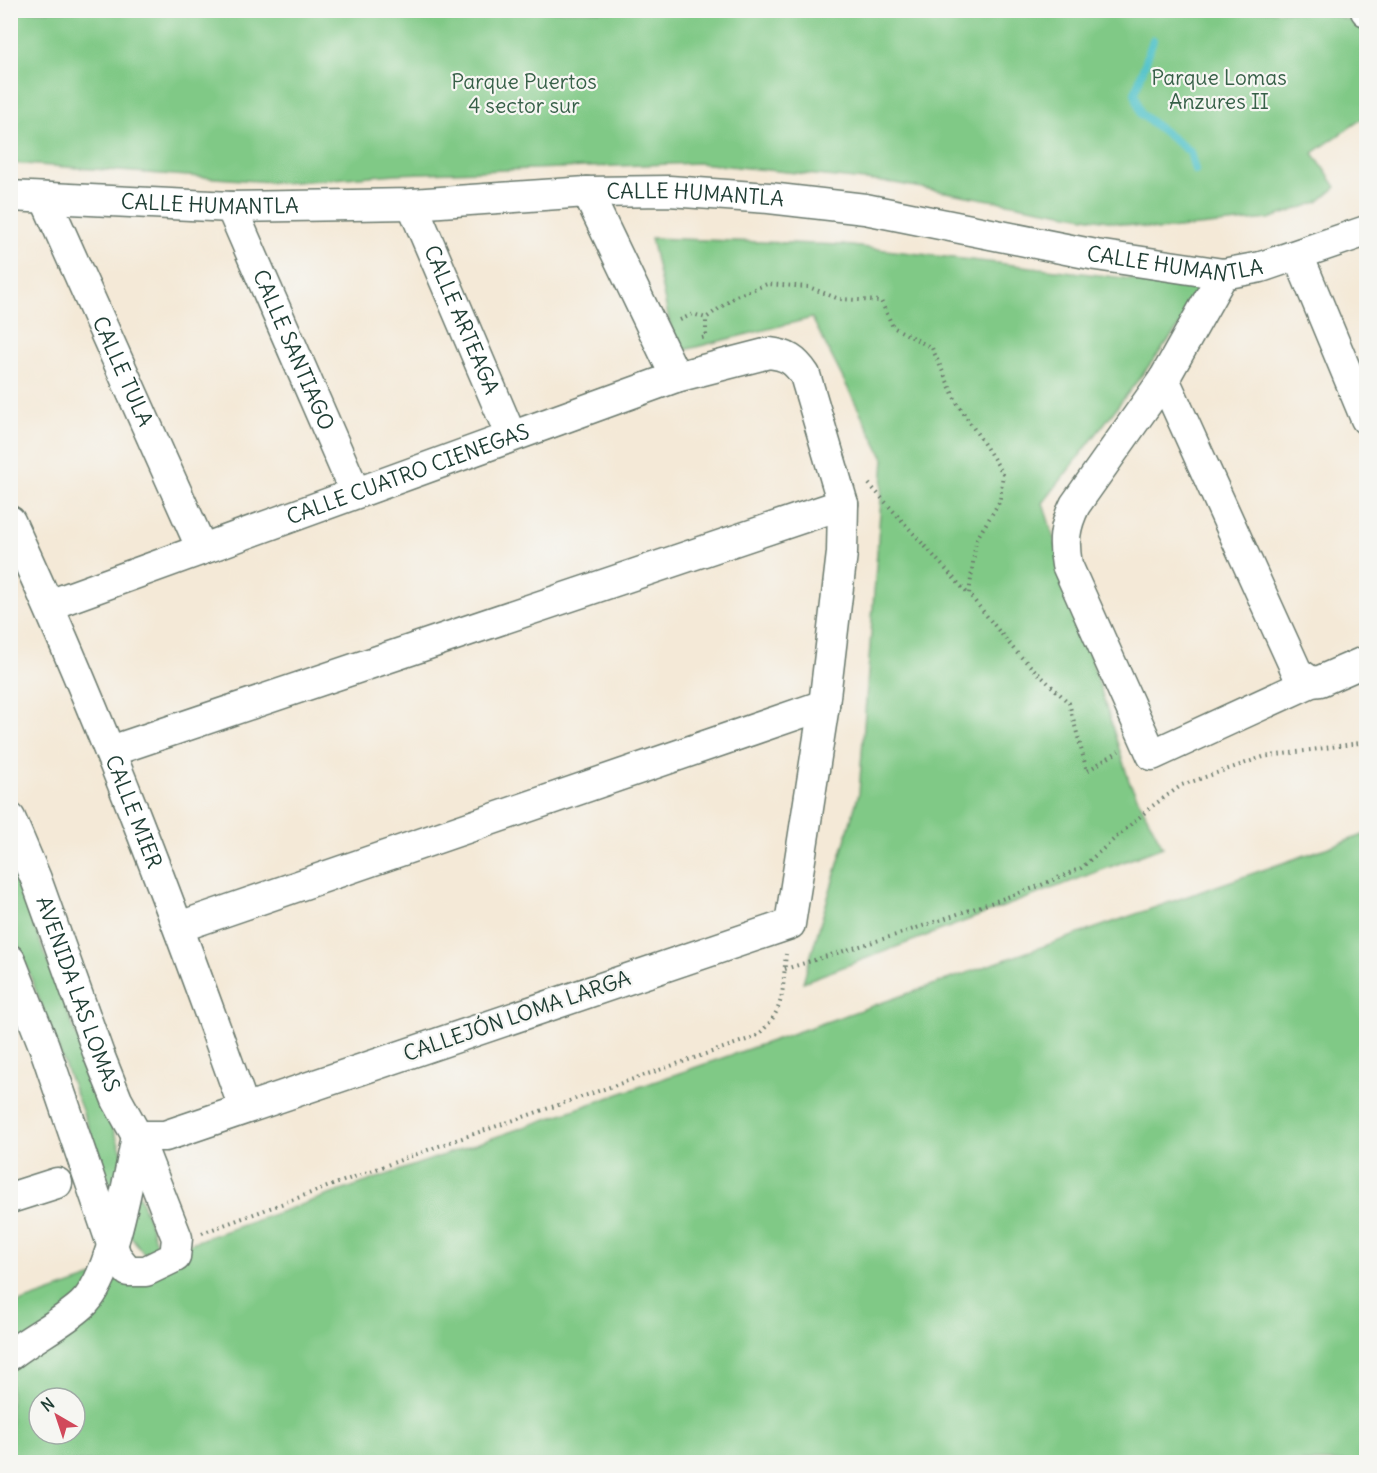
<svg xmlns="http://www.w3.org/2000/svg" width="1377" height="1473" font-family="Delius,sans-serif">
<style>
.green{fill:#80c986;stroke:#50835d;stroke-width:1.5;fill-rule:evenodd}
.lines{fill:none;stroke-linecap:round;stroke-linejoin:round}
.stream{stroke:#57c4cb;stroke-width:8}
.minor-casing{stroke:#6a796d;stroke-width:33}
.path{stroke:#6a796d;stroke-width:4;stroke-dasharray:1.5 4.5;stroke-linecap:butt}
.minor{stroke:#fff;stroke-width:30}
.labels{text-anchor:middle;stroke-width:4.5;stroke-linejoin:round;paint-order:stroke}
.park-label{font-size:21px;fill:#376048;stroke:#f6f6f2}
.street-label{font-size:21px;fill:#1f3d34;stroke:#f6f6f2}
</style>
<rect width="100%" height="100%" fill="#f6f6f2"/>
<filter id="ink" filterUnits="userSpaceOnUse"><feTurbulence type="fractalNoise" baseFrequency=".0167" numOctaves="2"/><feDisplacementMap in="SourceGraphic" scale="12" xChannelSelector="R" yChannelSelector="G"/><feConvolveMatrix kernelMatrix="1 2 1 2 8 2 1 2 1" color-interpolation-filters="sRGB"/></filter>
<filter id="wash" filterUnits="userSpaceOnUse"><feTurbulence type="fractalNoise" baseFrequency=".008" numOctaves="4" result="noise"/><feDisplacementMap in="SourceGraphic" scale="24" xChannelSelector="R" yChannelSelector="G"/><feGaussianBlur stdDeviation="1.35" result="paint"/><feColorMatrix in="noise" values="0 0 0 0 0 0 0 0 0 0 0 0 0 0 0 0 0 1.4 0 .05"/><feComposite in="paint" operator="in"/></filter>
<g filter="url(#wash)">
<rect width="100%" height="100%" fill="#f4e9d7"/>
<path class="green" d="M10,11H1319L1366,25V116L1313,153L1336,187L1318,202L1269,219L1158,230L894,183L699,163L396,174L283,183L11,163Z
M651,238L843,245L1209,288L1043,503L1129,781L1163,847L803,982L859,793L884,459L812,318L676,352Z
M1366,834V1462H11L10,1306ZM39,1398H75V1434H39Z
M10,865L148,1218L157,1247L144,1254L130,1235L11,926Z"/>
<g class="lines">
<path class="stream" d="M1153,40L1135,93L1141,114L1190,152L1195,170"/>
</g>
</g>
<g filter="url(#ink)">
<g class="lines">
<defs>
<g id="minor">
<path d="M1366,10V11"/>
<path d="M587,192L676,377"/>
<path id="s1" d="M10,196L231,207L412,204L587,192L669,191L769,198L865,209L1096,255L1223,274L1261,267L1366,231"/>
<path id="s2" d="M45,198L201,547"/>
<path id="s3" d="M412,204L511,436"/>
<path id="s4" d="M231,207L355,492"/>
<path d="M1298,255L1366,419"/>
<path d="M1223,274L1164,379L1075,505C1064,527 1063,542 1067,565L1152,755L1311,682L1320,681L1366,661"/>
<path d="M1164,379L1297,672L1311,682"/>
<path id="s5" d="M10,521C99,713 173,909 244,1108"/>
<path id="s6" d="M49,605L676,377L769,353C787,355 795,360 805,375L843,504L842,553L824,705L790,924L165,1136H137"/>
<path d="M111,751L843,504"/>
<path id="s7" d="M10,818L36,879L99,1055L117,1100L137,1136L177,1238L175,1257L146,1271H128L116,1256L44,1046L10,960"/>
<path d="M179,927L824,705"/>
<path d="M10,1198L57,1183"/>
<path d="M10,1355C33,1337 61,1324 82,1305C112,1279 129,1177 137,1136"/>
</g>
</defs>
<use href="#minor" class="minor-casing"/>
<path class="path" d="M680,320L693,314L706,318L736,296L767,284L809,287L839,299L881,301L893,327L932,348L957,403L1003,473L1000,501L976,540L969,594L1016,652L1069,703L1087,771L1119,751
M702,338L706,337V318
M869,484L968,594
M785,969L896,935L1034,888L1081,868L1151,807L1182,785L1263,757L1366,742
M202,1233L436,1147L755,1037C786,1012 782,991 786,954"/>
<use href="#minor" class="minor"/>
</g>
</g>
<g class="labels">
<g class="park-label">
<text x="1219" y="85">Parque Lomas<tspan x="1219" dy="24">Anzures II</tspan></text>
<text x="524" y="89">Parque Puertos<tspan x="524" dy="24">4 sector sur</tspan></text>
</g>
<g class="street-label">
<text dy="7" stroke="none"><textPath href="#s1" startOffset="686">CALLE HUMANTLA</textPath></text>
<text dy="7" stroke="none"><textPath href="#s1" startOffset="200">CALLE HUMANTLA</textPath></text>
<text dy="7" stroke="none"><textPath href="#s1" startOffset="1172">CALLE HUMANTLA</textPath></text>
<text dy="7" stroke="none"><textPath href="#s3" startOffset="126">CALLE ARTEAGA</textPath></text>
<text dy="7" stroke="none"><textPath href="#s4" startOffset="156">CALLE SANTIAGO</textPath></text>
<text dy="7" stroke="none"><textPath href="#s2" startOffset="190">CALLE TULA</textPath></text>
<text dy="7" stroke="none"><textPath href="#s6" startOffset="382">CALLE CUATRO CIENEGAS</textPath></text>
<text dy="7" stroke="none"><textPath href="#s5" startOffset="316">CALLE MIER</textPath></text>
<text dy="7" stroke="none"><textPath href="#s7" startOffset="189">AVENIDA LAS LOMAS</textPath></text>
<text transform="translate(517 1016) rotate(-19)" y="7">CALLEJÓN LOMA LARGA</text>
</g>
</g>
<rect width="1377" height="1473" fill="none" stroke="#f6f6f2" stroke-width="36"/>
<g transform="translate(57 1416) rotate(321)"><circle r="28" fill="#f6f6f2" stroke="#a0aca6" stroke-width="1.5"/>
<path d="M0-4.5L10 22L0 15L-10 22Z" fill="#d1495b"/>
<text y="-9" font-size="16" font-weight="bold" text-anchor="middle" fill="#1f3d34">N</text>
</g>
</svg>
